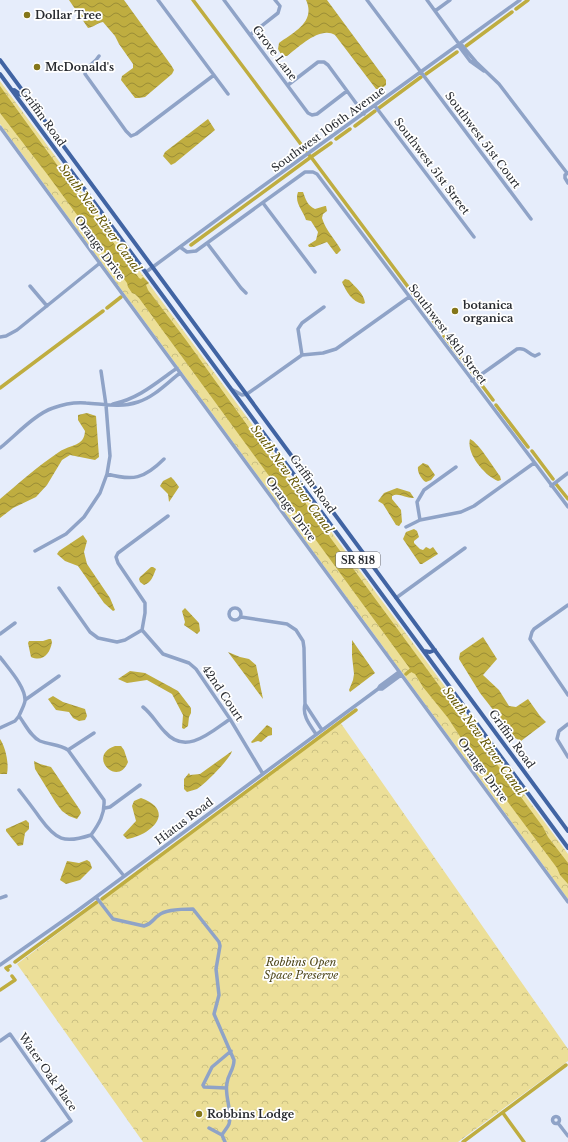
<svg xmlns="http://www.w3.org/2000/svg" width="568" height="1142" font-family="'Libre Baskerville',serif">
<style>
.park{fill:url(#park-crowns)}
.water{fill:url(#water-waves)}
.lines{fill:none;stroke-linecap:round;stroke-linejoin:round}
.canal{stroke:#bfad40;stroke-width:3.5}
.minor{stroke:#8fa3c7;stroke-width:3.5}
.major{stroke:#4164a3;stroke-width:4}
.poi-dot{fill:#847619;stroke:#fff;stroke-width:1.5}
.labels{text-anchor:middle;stroke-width:3.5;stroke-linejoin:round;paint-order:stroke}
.shield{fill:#fff;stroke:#686b6e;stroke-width:1}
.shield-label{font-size:10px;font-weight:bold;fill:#282b30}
.poi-label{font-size:11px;font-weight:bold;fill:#282b30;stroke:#fff;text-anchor:start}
.street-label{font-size:11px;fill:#282b30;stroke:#fff}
.park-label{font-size:11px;font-style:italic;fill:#4e461a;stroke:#fff}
.water-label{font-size:12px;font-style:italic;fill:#635600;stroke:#fff}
</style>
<defs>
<pattern id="park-crowns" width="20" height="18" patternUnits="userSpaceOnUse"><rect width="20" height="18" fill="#ecdf98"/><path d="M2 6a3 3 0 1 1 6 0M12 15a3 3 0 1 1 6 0" fill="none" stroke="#cac083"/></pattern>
<pattern id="water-waves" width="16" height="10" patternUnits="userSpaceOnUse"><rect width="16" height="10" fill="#bfad40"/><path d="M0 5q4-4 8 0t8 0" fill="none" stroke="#9b8d36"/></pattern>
</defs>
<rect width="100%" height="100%" fill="#e6edfb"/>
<path class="park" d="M0,81L568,854V899L0,124Z
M340,722L568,1049V1061L458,1142H143L17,964Z"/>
<path class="water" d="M69,0H124L171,65L174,70L172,74L145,97L139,98H135L121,80L122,76L133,68V64L119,44L115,36L103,22C97,23 94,27 88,28Z
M306,0H327L386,80V85L381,89H376L335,35C320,26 299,47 287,56H282L278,49L279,43C294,32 316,22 306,0Z
M0,86L139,278L141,279L143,277L149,283L146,285L148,290L186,340L252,432L263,443L321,525L543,827L548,837L568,863V884L560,875L557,868L496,786L478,764L448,718L423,687L415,674L411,672L410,673L408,671L410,669L408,666L139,298L135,294L132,293L128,287L127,283L47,174L0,113Z
M208,119L215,130L175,163L171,165L163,156L165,152Z
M298,192H303C306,200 307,205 315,209L325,206H326L327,211L323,214L322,218C326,231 335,239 341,250L337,254H336L327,242L314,247H309L308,245L316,240L318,232L311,221L306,220C303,210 294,203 298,192Z
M345,279L349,280C355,287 364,293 365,303L363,304C352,302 346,291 342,282Z
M87,413L96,416L99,457L95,460L70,455L62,460L47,485L36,497L13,508L0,518V499C19,483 38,466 59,452C71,444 84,447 85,431L78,420V415Z
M470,439C479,443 493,467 500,476L501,480L498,481C485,476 466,454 470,439Z
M423,463L428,465L435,475L431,480L426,482C422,480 417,472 418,467Z
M171,477L174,480L179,487L169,502L168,494L160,486L163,481Z
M397,488L410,492L414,498C407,499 399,492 392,496V499L401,510L402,522L399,526L396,525L383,504L378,501L384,493Z
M414,529L417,531L419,537L414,541V543L420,549L423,550L426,547L430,549L433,547L438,554L422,564H420L403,539L406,532Z
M83,535L87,541L84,552L87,564L110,598L115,610L113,611L104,603L78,566L65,561L57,554L59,551Z
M151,567H153L156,569C153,576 152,582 144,585L140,582L139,579L140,577Z
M185,608L199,623L200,631L197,634L184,625L185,622L182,611Z
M483,637L497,659L483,675L499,690L509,706L516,707L528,699L540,716L546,722L521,741L515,738L480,693L459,659L460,653Z
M49,639H51L52,642C50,654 43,662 31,657L28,643L29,641H43Z
M352,640L375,673L350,692L349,690L353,680L354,674L352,656Z
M228,652L240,657L249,659L256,665L263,699Z
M130,671L145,673L178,691L191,708V713L189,717L188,726L184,729L182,728L183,715L172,694L147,680L127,683L118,679Z
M53,696L63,702L85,709L87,716L85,720L79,721L73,718L69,712L56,710L48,699Z
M267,725L272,728V735L268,736L261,742L258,741L252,743L251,742Z
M0,739C6,748 9,764 7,774H0Z
M115,746H121L124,750L128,762C118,788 86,756 115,746Z
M232,751C230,759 205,784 197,789C194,790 190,791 187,792L184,789V779L189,773L190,775L200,774Z
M34,761L40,764L51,767L80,810L81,813L77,819L69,816L62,811L56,803L35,769Z
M141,798C177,811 151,835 127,839L123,835L136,821L132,806L134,801Z
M26,820L29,823V829L25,833L23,845L18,846L6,831V829Z
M87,860L90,862L92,868L80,880L66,884L60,880L67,861L79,863Z"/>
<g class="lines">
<path class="canal" d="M193,0L306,151
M516,9L528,0
M466,46L512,12
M426,74L457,52
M379,108L421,77
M355,126L375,111
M336,139L350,129
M309,155L311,157L331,143
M191,245L311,157L441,331
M107,308L121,297
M444,336L475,376
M478,380L493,400
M0,388L103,311
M496,405L528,447
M532,451L553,479
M556,484L568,499
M406,674L412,669
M102,899L356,710
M15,962L97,902
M8,970L6,968L10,966
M0,990L15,980L12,976
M503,1113L524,1142
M463,1142L566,1065"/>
<path class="minor" d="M158,0L228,94
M224,0L308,113L312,115L317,114L347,91
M367,0L531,219
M427,0L459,44
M435,11L450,0
M250,35L278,13L280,6L275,0
M460,43L476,62L499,84L567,173
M458,45L470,61L484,71
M99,56L96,60L86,69L85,74L126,131L131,136
M288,85L318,62H324L328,65L364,114
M375,106L474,237
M0,127L568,902
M131,136L136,134L214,75
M568,173L565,175V178L568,183
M263,203L315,272
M207,243L241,288L246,293
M180,247L187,252L196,251L305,172H313L317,174L568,507
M146,272L245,199L520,0
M30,286L47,306
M0,337L6,336L17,330L100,263
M302,355L298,329L302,323L324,307
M472,381L517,349C526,347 528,354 535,356L539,354
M233,390L242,395L247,394L302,355L323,353L336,349L409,297
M113,404C138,399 156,383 177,368
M0,448C15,436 35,414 53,408C64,404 75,402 86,403C104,404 120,408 138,402C154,397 167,383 180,373
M107,474C133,481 144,479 164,459
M551,486L568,473
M168,516L118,553L116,557L118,563L145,603V613L142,630L163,654L189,663L196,669L230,719L263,774
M420,520L417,502L424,490L456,467
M406,527L420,520L461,512L474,506L534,463
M35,551L66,534L84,517L100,493L107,474L110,456L106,405L101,371
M59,588L90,632L98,638L117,642L125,640L142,630
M396,598L465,548
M568,605L534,629L532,632L530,639L568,695
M229 614a6 6 0 1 1 12 0a6 6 0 1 1-12 0Z
M241,617L287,624L296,630L303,641L304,648L305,704C302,716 310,725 316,734
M0,634L15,623
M0,657C8,668 26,687 25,701C24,706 21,711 19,716C25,724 31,737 40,741C50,745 60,744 68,750L104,800C105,814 99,824 91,835
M378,689H382L401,675
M25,700L59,676
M305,704L322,730
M143,707C152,714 157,724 165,732C186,756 211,732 230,719
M568,724L559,731L557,739L568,757
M0,728L15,721L19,716
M68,750L94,733
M19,790C26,799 33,808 40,818C56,840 64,844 91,835
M105,808L110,807L140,785
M91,835L124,876
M96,897L113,919L144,926C152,924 153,919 159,915C166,909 185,909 193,909L219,942L220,946L216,969L219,995L214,1014L234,1060C234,1070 228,1074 227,1083C224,1096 233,1112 229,1124C228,1127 224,1131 222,1135L225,1142
M0,898L6,896
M0,965L77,911L378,689L380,686L399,672
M0,1041L10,1034L71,1121L42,1142
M226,1088L204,1087L203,1085L212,1067L231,1051
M552.5 1120a3.5 3.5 0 1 1 7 0a3.5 3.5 0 1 1-7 0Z
M558,1123L568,1136
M209,1128L222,1135"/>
<path class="major" d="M0,60L568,831
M0,74L568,848
M14,90L21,95H26
M424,651L430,652L435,650"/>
</g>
<g class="poi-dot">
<circle cx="27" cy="15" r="4"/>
<circle cx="37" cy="67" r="4"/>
<circle cx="455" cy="311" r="4"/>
<circle cx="199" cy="1114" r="4"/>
</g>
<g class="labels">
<rect class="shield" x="336" y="552" width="44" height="16" rx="3"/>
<g class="shield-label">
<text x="358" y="564">SR 818</text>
</g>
<g class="poi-label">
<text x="35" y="19">Dollar Tree</text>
<text x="45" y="71">McDonald's</text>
<text x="463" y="309">botanica<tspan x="463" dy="13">organica</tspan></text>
<text x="207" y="1118">Robbins Lodge</text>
</g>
<g class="street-label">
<text transform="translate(275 53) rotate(53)" y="4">Grove Lane</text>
<text transform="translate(43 117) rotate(54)" y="4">Griffin Road</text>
<text transform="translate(328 129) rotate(-36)" y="4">Southwest 106th Avenue</text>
<text transform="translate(483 140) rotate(53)" y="4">Southwest 51st Court</text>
<text transform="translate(432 166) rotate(53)" y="4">Southwest 51st Street</text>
<text transform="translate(100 248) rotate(54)" y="4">Orange Drive</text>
<text transform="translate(448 334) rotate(53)" y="4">Southwest 48th Street</text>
<text transform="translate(313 484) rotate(54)" y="4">Griffin Road</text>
<text transform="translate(291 509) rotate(54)" y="4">Orange Drive</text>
<text transform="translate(223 693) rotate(56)" y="4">42nd Court</text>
<text transform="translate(512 739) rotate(54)" y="4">Griffin Road</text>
<text transform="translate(483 770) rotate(54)" y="4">Orange Drive</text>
<text transform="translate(184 821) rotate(-37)" y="4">Hiatus Road</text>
<text transform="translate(48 1072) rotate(55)" y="4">Water Oak Place</text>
</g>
<g class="park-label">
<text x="301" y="966">Robbins Open<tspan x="301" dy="13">Space Preserve</tspan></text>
</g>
<g class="water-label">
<text transform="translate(100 218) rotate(54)" y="4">South New River Canal</text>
<text transform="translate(292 479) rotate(54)" y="4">South New River Canal</text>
<text transform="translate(484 741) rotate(54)" y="4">South New River Canal</text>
</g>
</g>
</svg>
